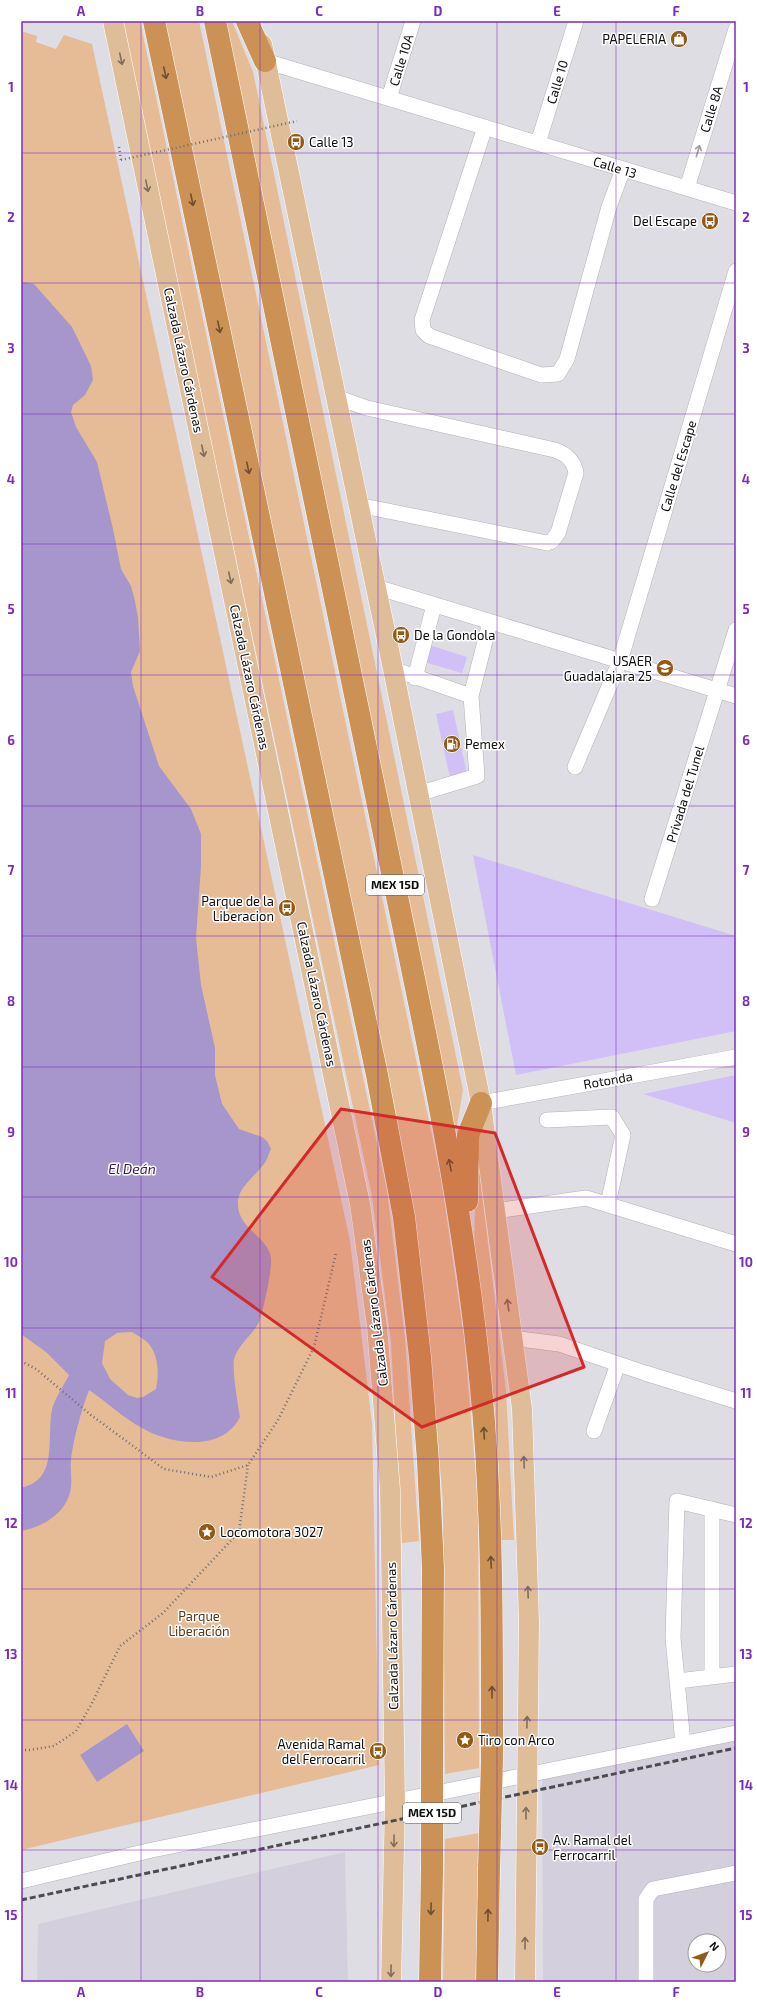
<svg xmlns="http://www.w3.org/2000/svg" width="757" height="2003" font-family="'Exo 2',sans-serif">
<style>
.built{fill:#d3cfdd;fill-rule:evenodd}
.green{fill:#e5bc95}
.water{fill:#a796cb;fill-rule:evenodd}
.building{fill:#d1bff7}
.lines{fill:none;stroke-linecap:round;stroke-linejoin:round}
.minor-casing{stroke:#b3b1b7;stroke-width:16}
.major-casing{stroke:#fff;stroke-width:21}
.highway-casing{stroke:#fff;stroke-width:23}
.path{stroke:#706f73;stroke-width:2.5;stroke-dasharray:1 3;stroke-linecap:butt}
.minor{stroke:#fff;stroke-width:15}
.major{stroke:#e0bd99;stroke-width:20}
.highway{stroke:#cc9155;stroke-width:22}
.rail{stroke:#4d4b4f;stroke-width:3;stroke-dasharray:6 3;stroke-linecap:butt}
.highway-bridge-casing{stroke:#fff;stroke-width:23;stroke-linecap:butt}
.path-bridge{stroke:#706f73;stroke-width:2.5;stroke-dasharray:1 3;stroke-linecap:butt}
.highway-bridge{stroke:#cc9155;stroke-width:22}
.oneway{stroke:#816d5a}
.oneway2{stroke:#6c4e32}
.oneway3{stroke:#9e9e9f}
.marked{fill:#d62828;fill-opacity:0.2;stroke:#d62828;stroke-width:3;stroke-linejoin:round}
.grid{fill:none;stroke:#7b2cbf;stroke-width:1;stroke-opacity:0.55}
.labels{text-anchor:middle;stroke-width:3;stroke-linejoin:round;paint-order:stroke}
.shield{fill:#fff;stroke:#565556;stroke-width:1}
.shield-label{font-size:12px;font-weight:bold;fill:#0d0c0e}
.poi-label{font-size:13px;fill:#0d0c0e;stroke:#fff;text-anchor:start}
.street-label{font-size:13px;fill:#0d0c0e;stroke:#fff}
.park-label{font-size:13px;fill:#583917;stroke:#fff}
.water-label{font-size:14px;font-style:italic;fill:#361b5b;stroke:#fff}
.neatline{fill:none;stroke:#7b2cbf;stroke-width:1.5}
.grid-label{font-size:13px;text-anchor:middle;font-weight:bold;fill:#7b2cbf}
</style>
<rect width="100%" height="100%" fill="#dfdde4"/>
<path class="built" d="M736,1728V1982H543L542,1773ZM695,1941H719V1965H695Z
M345,1852L348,1982H37L38,1924Z"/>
<path class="green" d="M121,21H140L387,1191L405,1339L419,1541L402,1543L391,1342L372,1196Z
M163,21H199L441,1179L464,1338L478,1500L479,1768L445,1774L443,1501L429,1342Z
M222,21H232L253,72L463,1090L454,1143Z
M21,31L37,36L36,42L56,49L64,35L92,44L350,1241L372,1423L379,1765L21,1850Z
M476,1146L506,1391L514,1540H499L474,1261Z
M479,1833L477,1982H443L445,1839Z"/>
<path class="water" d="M23,282L34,284L72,327L91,366L93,380L85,395L73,405L71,412L76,427L97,462L113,529L121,569L131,586L135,601L138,617L140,651L131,672L133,686L159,766L191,809L201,834V866L196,938L201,985L215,1048V1075L222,1104L239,1129L262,1137L267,1141L271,1149C269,1153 268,1157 266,1161C259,1173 240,1185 238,1200C235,1229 270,1237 271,1259C272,1270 263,1314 258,1324C251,1336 238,1345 234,1359C232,1370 238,1405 240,1417C223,1452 171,1445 142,1428C123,1418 107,1402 89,1390C81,1412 74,1436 71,1459C70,1468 72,1478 71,1487C68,1512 44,1527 21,1531V1488C26,1486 31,1485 35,1482C57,1468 46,1427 53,1406C57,1395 64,1385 69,1375L46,1352L21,1334V283ZM132,1332C137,1335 144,1339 148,1343C159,1355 159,1375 156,1389L143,1397L137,1398L128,1395L110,1379L102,1363L105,1341L117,1333Z
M127,1724L144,1751L97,1782L80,1755Z"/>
<path class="building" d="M429,645L467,657L462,673L424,662Z
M453,710L467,774L450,778L436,714Z
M473,855L736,936V1031L516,1075Z
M736,1075V1123L643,1094Z"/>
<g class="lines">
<defs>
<path id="minor" d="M265,61L736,203
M389,98L413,21
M485,127L422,320L423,330L429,336L541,375L558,374L567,359L609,207L623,169
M538,143L576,21
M687,188L736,29
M336,397L367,408L555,450C566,454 574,460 576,473L558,533L552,541L547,543L358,505
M376,587L736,696
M393,669L471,696L490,622
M415,678L434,605
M575,767L620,661L736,271
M418,794L477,776L471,696
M652,899L736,630
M481,1103L736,1057
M547,1120L612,1117L623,1135L608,1204
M495,1211L586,1198L736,1244
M512,1338L559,1344L645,1373L736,1401
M594,1431L618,1364
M712,1677V1509
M678,1681L736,1674
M683,1744L673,1638L677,1501L736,1515
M21,1881L152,1850L736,1733
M646,1982V1899L653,1889L736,1873"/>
<path id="major" d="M113,21L360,1204L377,1326L390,1490L395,1802L391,1982
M262,44L393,669L481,1103L495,1211L522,1409L529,1622L525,1982"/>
<path id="highway" d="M154,21L377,1075L404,1217L420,1357L428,1461L433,1568L432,1756
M215,21C271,287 327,553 381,820C420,1008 463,1196 481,1387C493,1511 492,1635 492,1759
M247,21L265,61
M467,1201L468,1135L481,1103
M430,1982L432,1870
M487,1982L489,1870"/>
</defs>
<use href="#minor" class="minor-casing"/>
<use href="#major" class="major-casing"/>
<use href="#highway" class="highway-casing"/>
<path class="path" d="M119,147L121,160
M21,1361L36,1369L91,1415L164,1469L211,1477L248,1465L278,1420L314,1347L336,1253
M21,1750H30L54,1746L76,1731L91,1705L120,1646L163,1613L239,1532L248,1465"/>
<use href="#minor" class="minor"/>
<use href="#major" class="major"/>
<use href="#highway" class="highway"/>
<path class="rail" d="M21,1900L736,1748"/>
<defs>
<path id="highway-bridge" d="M432,1870V1756
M489,1870L492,1759"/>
</defs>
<use href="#highway-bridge" class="highway-bridge-casing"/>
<path class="path-bridge" d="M121,160L297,121"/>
<use href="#highway-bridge" class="highway-bridge"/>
</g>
<defs><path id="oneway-shaft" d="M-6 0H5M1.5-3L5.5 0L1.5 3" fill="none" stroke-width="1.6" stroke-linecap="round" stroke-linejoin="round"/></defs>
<g class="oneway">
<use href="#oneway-shaft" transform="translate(121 59) rotate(78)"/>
<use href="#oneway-shaft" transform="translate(147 186) rotate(78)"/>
<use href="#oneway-shaft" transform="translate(203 451) rotate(78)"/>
<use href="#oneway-shaft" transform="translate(230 578) rotate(78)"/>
<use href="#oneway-shaft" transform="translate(508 1305) rotate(-98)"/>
<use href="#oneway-shaft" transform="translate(524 1462) rotate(-92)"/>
<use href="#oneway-shaft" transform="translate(528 1592) rotate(-92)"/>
<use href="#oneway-shaft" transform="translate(527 1722) rotate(-89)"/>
<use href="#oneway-shaft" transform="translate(526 1813) rotate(-90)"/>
<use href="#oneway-shaft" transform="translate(394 1841) rotate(91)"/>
<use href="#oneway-shaft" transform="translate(525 1943) rotate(-90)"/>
<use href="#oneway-shaft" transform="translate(391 1971) rotate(91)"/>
</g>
<g class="oneway2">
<use href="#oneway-shaft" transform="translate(165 73) rotate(78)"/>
<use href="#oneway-shaft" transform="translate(192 200) rotate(78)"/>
<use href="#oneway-shaft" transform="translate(219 327) rotate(78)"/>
<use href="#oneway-shaft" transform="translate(248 468) rotate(78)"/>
<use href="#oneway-shaft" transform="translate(450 1165) rotate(-101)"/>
<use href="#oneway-shaft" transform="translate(484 1433) rotate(-93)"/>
<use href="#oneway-shaft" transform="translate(491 1562) rotate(-93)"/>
<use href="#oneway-shaft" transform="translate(492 1692) rotate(-90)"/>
<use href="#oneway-shaft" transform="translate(431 1909) rotate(91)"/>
<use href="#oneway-shaft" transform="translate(488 1915) rotate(-89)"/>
</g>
<use class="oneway3" href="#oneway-shaft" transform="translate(698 151) rotate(-73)"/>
<path class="marked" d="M341,1109L495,1133L584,1367L422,1427L212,1277Z"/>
<path class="grid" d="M141,21V1982M260,21V1982M378,21V1982M497,21V1982M616,21V1982M21,153H736M21,283H736M21,414H736M21,544H736M21,675H736M21,806H736M21,936H736M21,1067H736M21,1197H736M21,1328H736M21,1459H736M21,1589H736M21,1720H736M21,1850H736"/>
<defs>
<symbol id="shop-disc" viewBox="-11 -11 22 22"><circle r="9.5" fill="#925a14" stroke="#fff"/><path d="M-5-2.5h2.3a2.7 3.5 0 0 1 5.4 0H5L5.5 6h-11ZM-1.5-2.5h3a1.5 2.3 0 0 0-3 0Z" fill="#fff"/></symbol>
<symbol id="bus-disc" viewBox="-11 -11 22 22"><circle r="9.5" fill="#925a14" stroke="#fff"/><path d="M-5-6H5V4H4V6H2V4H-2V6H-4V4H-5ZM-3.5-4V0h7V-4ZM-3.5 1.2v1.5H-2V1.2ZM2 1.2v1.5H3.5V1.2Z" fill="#fff"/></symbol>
<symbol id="school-disc" viewBox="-11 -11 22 22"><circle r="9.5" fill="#925a14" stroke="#fff"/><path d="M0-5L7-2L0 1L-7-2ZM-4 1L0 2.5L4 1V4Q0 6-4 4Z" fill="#fff"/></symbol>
<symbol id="fuel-disc" viewBox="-11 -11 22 22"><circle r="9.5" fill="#925a14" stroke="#fff"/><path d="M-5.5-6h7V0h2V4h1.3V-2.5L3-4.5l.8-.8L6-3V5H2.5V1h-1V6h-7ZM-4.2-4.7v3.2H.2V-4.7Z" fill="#fff"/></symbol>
<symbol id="sight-disc" viewBox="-11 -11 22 22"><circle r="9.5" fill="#925a14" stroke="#fff"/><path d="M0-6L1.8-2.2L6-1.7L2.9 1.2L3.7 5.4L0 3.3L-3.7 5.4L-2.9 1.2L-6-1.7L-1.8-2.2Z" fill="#fff"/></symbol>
</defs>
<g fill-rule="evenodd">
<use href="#shop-disc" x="669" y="29" width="20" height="20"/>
<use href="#bus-disc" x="286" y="132" width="20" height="20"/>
<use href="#bus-disc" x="700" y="211" width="20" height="20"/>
<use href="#bus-disc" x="391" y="625" width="20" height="20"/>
<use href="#school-disc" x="655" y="658" width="20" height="20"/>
<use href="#fuel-disc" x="442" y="734" width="20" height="20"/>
<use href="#bus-disc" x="277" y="898" width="20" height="20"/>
<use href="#sight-disc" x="197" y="1522" width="20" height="20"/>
<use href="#sight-disc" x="455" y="1730" width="20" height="20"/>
<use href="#bus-disc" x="368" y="1741" width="20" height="20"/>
<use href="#bus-disc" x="530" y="1837" width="20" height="20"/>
</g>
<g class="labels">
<g class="shield">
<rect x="366" y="875" width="58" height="20" rx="3"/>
<rect x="403" y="1803" width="58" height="20" rx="3"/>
</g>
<g class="shield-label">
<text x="395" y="889">MEX 15D</text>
<text x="432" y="1817">MEX 15D</text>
</g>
<g class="poi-label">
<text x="666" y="44" text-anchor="end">PAPELERIA</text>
<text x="309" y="147">Calle 13</text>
<text x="697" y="226" text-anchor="end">Del Escape</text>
<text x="414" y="640">De la Gondola</text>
<text x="652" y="666" text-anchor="end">USAER<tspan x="652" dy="15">Guadalajara 25</tspan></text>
<text x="465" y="749">Pemex</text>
<text x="274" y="906" text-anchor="end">Parque de la<tspan x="274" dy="15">Liberacion</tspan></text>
<text x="220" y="1537">Locomotora 3027</text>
<text x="478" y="1745">Tiro con Arco</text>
<text x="365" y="1749" text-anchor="end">Avenida Ramal<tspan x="365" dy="15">del Ferrocarril</tspan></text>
<text x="553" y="1845">Av. Ramal del<tspan x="553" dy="15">Ferrocarril</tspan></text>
</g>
<g class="street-label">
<text transform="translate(401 60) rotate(-73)" y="5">Calle 10A</text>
<text transform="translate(557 82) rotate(-73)" y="5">Calle 10</text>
<text transform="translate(711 109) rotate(-73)" y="5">Calle 8A</text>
<text transform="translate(615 167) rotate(17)" y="5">Calle 13</text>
<text transform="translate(184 360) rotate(78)" y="5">Calzada Lázaro Cárdenas</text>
<text transform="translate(678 466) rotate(-73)" y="5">Calle del Escape</text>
<text transform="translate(250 677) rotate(78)" y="5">Calzada Lázaro Cárdenas</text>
<text transform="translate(685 794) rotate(-73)" y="5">Privada del Tunel</text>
<text transform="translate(317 994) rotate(78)" y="5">Calzada Lázaro Cárdenas</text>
<text transform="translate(608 1080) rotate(-10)" y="5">Rotonda</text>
<text transform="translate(374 1313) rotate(-97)" y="5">Calzada Lázaro Cárdenas</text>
<text transform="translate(392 1636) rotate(-91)" y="5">Calzada Lázaro Cárdenas</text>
</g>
<g class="park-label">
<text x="199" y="1621">Parque<tspan x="199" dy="15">Liberación</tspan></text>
</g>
<g class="water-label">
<text x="132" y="1174">El Deán</text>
</g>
</g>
<rect width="757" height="2003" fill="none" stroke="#ffffff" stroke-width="44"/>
<g transform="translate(707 1953) rotate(48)"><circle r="19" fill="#ffffff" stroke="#9e9e9f"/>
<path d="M0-3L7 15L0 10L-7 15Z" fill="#925a14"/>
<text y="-6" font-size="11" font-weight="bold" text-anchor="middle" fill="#0d0c0e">N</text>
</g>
<rect x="22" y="22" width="713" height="1959" class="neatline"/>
<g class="grid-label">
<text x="81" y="16">A</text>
<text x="200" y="16">B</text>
<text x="319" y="16">C</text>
<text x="438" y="16">D</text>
<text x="557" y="16">E</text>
<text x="676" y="16">F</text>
<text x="11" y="92">1</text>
<text x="746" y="92">1</text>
<text x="11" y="222">2</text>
<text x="746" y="222">2</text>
<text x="11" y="353">3</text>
<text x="746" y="353">3</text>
<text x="11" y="484">4</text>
<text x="746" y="484">4</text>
<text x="11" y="614">5</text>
<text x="746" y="614">5</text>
<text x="11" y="745">6</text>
<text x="746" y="745">6</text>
<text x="11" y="875">7</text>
<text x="746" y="875">7</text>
<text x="11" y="1006">8</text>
<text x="746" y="1006">8</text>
<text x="11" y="1137">9</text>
<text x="746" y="1137">9</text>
<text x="11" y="1267">10</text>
<text x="746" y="1267">10</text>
<text x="11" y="1398">11</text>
<text x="746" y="1398">11</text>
<text x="11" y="1528">12</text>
<text x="746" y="1528">12</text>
<text x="11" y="1659">13</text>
<text x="746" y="1659">13</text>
<text x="11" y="1790">14</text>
<text x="746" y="1790">14</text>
<text x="11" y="1920">15</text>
<text x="746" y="1920">15</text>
<text x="81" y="1997">A</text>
<text x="200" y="1997">B</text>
<text x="319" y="1997">C</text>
<text x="438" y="1997">D</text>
<text x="557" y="1997">E</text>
<text x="676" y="1997">F</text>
</g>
</svg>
